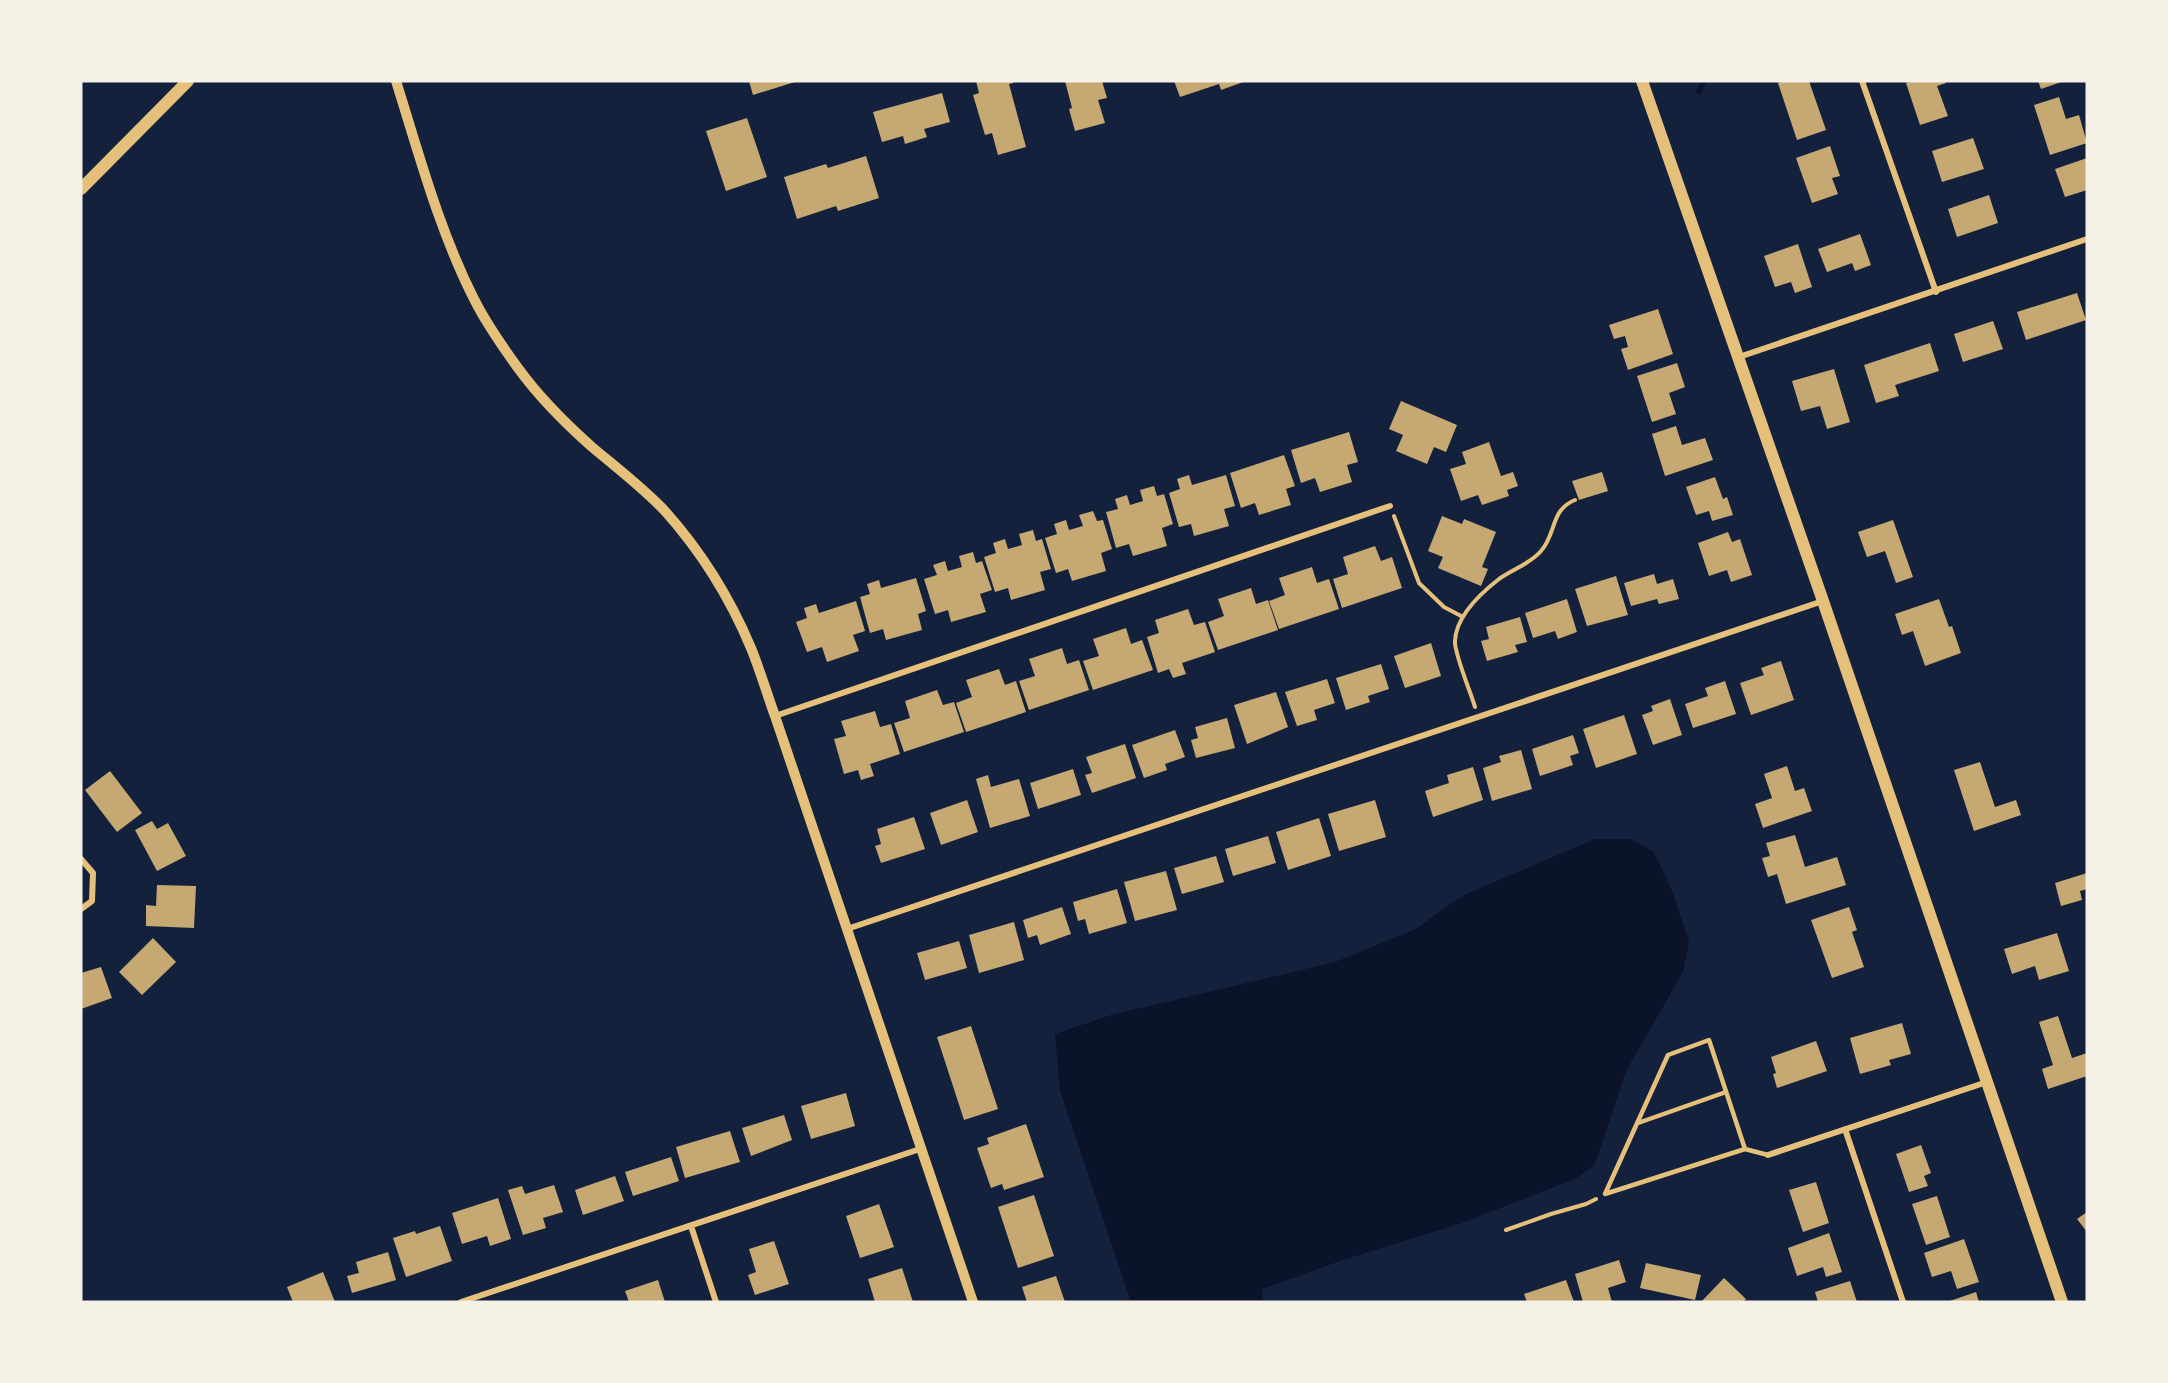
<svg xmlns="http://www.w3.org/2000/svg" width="2168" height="1383" font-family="Jost,sans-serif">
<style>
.water{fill:#0b132b}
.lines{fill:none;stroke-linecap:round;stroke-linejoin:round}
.stream{stroke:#0b132b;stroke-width:6}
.building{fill:#c6a872}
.path{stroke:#e5c07b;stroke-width:4}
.service{stroke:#e5c07b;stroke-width:4.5}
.minor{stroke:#e5c07b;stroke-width:6}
.tertiary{stroke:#e5c07b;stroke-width:10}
.secondary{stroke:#e5c07b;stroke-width:12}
</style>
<rect width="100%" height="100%" fill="#14213d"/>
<path class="water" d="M1595,839H1630L1654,852L1673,893L1689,942L1683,972L1626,1071L1595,1164L1577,1178L1462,1223L1343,1260L1262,1289L1263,1302H1131L1060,1091L1055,1034L1111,1015L1335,962L1414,930L1462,896Z"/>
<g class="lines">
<path class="stream" d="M1699,91L1704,81"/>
</g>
<path class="building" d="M749,81H798L753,95Z
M976,81H1013V83L1009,84L1026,147L998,155L992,133L985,135L973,95L979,93Z
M1065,81H1102L1107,98L1098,100L1105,123L1075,131L1069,109L1072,108Z
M1174,81H1246L1221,90L1219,84L1180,97Z
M1784,81H1809L1826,130L1797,140L1778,83Z
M1912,81H1945L1946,83L1937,86L1948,116L1920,125L1906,83Z
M2038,81H2064L2041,89Z
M942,93L950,122L924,129L927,137L905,144L903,136L882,142L873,112Z
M2059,97L2066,119L2079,115L2087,143L2050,155L2034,105Z
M747,118L767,177L726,191L706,131Z
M1973,138L1984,169L1942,182L1932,151Z
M1830,146L1840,176L1832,178L1838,194L1812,203L1796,158Z
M866,156L879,198L838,211L836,206L797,219L784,177L826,164L828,168Z
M2087,158V190L2065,197L2055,169Z
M1989,195L1998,223L1957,237L1948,209Z
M1860,234L1871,265L1855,271L1852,263L1827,272L1818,249Z
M1798,244L1812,287L1795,293L1791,282L1775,287L1764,256Z
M2077,293L2086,320L2026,340L2017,312Z
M1658,309L1673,354L1628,370L1621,349L1628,347L1625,336L1614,339L1609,325Z
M1993,321L2003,349L1963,362L1954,334Z
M1930,343L1939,371L1895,385L1899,396L1876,403L1864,365Z
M1677,363L1685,387L1669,393L1676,414L1652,422L1637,376Z
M1834,369L1850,422L1827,429L1820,406L1801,411L1792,381Z
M1401,401L1457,425L1446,452L1434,447L1427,464L1396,451L1403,435L1389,429Z
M1676,426L1682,445L1705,438L1713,460L1665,476L1652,434Z
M1349,432L1358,462L1347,465L1352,482L1320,492L1315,478L1301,483L1291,450Z
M1489,442L1501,476L1513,472L1518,486L1507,490L1509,496L1482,505L1478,495L1461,501L1450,469L1466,464L1462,452Z
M1284,455L1295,486L1286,489L1291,505L1259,515L1255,503L1241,508L1230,473Z
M1602,472L1608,491L1579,500L1572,481Z
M1189,475L1192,485L1226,475L1235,506L1224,509L1229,526L1194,536L1191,524L1179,527L1169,493L1180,489L1177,479Z
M1715,477L1723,499L1727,497L1733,515L1712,521L1709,511L1696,515L1686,487Z
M1154,486L1157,496L1164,494L1173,524L1162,528L1167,546L1133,556L1129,544L1116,548L1106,512L1118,509L1115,499L1127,495L1130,505L1143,501L1140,490Z
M1093,511L1097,521L1103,520L1112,549L1101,553L1106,571L1072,581L1068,569L1056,573L1045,538L1057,534L1054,524L1066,520L1069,530L1083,526L1079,515Z
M1442,516L1462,524L1464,519L1496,532L1482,567L1488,569L1481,586L1438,568L1443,557L1428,551Z
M1893,520L1913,577L1896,583L1885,551L1867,557L1858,532Z
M1033,530L1036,541L1042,539L1051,569L1040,572L1045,590L1011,600L1008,588L995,592L984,557L996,553L993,543L1005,539L1008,549L1022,545L1019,534Z
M1728,532L1732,542L1740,539L1752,575L1731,582L1727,570L1709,576L1698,543Z
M1375,546L1381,561L1392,557L1402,588L1342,608L1333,579L1348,574L1343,557Z
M973,552L976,563L982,561L992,590L980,594L986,612L951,622L948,610L935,614L924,579L937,575L933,565L945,561L948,571L962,567L959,556Z
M1312,567L1317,583L1329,579L1339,609L1279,629L1269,601L1285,595L1279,578Z
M1654,574L1657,584L1673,579L1679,599L1659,604L1657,599L1631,606L1624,583Z
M1616,576L1628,615L1587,626L1575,589Z
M916,578L926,611L918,614L922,630L886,640L883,629L870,633L860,597L870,594L867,584L879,580L881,588Z
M1251,588L1256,604L1268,600L1278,630L1218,650L1208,622L1224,616L1218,599Z
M1567,599L1577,632L1558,639L1555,631L1533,638L1525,613Z
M1939,599L1949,627L1952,626L1961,653L1925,666L1913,631L1902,635L1895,614Z
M856,601L865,631L853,635L859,651L827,662L822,647L807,652L796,622L807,618L804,608L816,604L819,613Z
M1188,609L1194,625L1205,622L1215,652L1182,663L1186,674L1173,678L1169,669L1158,673L1147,637L1159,633L1155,620Z
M1520,617L1527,642L1515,645L1518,652L1487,661L1481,641L1489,639L1486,627Z
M1126,628L1131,644L1142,640L1153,670L1093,690L1083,661L1099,656L1093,639Z
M1431,643L1441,676L1405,688L1394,656Z
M1062,648L1067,664L1079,660L1089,690L1029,710L1019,681L1035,676L1029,659Z
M1781,661L1794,700L1751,715L1740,683L1764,675L1761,668Z
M1381,664L1389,689L1368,696L1370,702L1346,710L1336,678Z
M999,669L1005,685L1016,681L1026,712L966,732L956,703L972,697L966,680Z
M1327,679L1335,703L1314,710L1317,720L1297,726L1285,692Z
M1725,681L1736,714L1693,728L1685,704L1708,696L1705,688Z
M937,690L943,705L954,702L964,732L904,752L894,723L910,718L905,701Z
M1276,692L1288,727L1247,744L1234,705Z
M1670,699L1682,735L1653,745L1642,715L1653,711L1651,706Z
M875,711L880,727L891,724L900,754L870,764L874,776L861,780L858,770L844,774L834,739L846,736L841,721Z
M1624,715L1637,754L1596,768L1583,729Z
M1227,718L1235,748L1196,758L1191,740L1198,738L1195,727Z
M1175,730L1185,757L1165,764L1167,770L1144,778L1132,745Z
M1573,735L1579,753L1570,756L1573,765L1540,776L1532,749Z
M1125,744L1136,778L1092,793L1085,775L1092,773L1086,757Z
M1521,750L1532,789L1492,801L1483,768L1501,762L1499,756Z
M1980,762L1995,807L2016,800L2021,815L1974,831L1954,770Z
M1787,766L1795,791L1804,788L1812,811L1763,828L1755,804L1772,798L1764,774Z
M1473,767L1483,800L1433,817L1425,791L1449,783L1447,775Z
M1073,769L1081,795L1038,809L1030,783Z
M110,771L142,813L117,832L85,790Z
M988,775L991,787L1019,779L1030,816L990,828L976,779Z
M967,800L978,832L941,845L930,813Z
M1375,800L1386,837L1339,851L1328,814Z
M914,817L925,849L881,863L875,846L881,844L877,829Z
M1319,818L1331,856L1288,870L1276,832Z
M152,821L157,829L168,823L186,856L157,871L135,830Z
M1795,835L1805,867L1837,857L1846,885L1786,904L1777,874L1768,877L1762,858L1770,856L1766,843Z
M1268,836L1276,863L1233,876L1225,849Z
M1216,856L1224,882L1182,894L1174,868Z
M1166,871L1177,910L1135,921L1124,882Z
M2087,873V889L2080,891L2082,900L2061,906L2055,883Z
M157,885L196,886L194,928L146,926V905L156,906Z
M1117,889L1127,923L1089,934L1085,919L1078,921L1073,902Z
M1062,907L1071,934L1040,945L1037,935L1028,938L1023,920Z
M1849,907L1857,930L1852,932L1864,967L1832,978L1811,920Z
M1014,922L1024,960L979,973L969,935Z
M2057,933L2069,971L2039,980L2035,966L2012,974L2004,949Z
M153,938L176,962L142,995L119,972Z
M959,941L967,968L925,980L917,953Z
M101,967L112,998L81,1009V973Z
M2058,1016L2072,1058L2087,1053V1076L2048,1089L2042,1069L2053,1065L2039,1022Z
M1902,1023L1911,1054L1889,1060L1891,1065L1860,1074L1850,1038Z
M971,1026L998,1109L964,1120L937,1037Z
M1816,1041L1827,1071L1777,1088L1773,1074L1776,1073L1771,1057Z
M846,1093L855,1126L811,1139L801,1106Z
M784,1115L792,1140L751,1156L742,1128Z
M1026,1124L1044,1177L1004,1190L1002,1184L991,1188L977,1148L989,1144L987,1138Z
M730,1131L740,1162L685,1178L676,1147Z
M1921,1145L1931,1173L1924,1176L1928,1186L1909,1192L1896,1154Z
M671,1157L679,1181L633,1196L625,1172Z
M615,1176L624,1201L583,1215L575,1190Z
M1816,1182L1829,1223L1803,1232L1789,1190Z
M554,1185L563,1212L543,1218L546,1228L523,1235L508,1190L522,1186L525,1194Z
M1034,1195L1054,1256L1018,1268L998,1207Z
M1937,1196L1950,1237L1926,1245L1912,1204Z
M498,1198L511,1239L490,1246L487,1236L462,1244L452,1213Z
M879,1204L894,1247L860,1258L846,1216Z
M2087,1212V1232L2077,1219Z
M440,1226L452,1261L406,1277L393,1238L415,1231L416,1234Z
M1829,1233L1842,1272L1826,1277L1823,1267L1797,1276L1788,1248Z
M1964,1239L1979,1282L1957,1289L1951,1271L1932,1277L1924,1253Z
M774,1241L789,1284L755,1295L748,1275L756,1272L749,1249Z
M388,1252L396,1280L352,1293L347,1276L359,1273L356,1262Z
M1619,1260L1626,1282L1608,1288L1612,1302H1583L1575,1274Z
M1646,1263L1701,1275L1695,1300L1640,1288Z
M902,1268L913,1302H875L868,1279Z
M323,1272L335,1302H293L287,1287Z
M1056,1276L1065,1302H1027L1022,1287Z
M1724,1278L1746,1299L1743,1302H1701Z
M658,1280L665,1302H629L625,1291Z
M1566,1280L1574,1302H1527L1524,1294Z
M1850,1281L1857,1302H1818L1815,1292Z
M1976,1292L1979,1302H1947Z"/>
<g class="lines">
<path class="path" d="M1394,516L1419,583L1444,607L1463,617
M1475,707C1471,693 1454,653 1455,641C1456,616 1481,593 1499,579C1513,569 1530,564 1541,551C1557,533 1550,510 1575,500
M1506,1230L1551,1214L1586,1204L1596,1199"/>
<path class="service" d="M1638,1123L1726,1092
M1745,1149L1709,1040L1668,1055L1605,1194L1745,1149L1768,1155"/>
<path class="minor" d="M1862,81L1936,292
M1739,357L2087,239
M775,716L1390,506
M81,859L93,873L92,901L81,909
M847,929L1823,601
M1845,1129L1903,1302
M1768,1155L1987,1082
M691,1226L716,1302
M461,1302L920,1149"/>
<path class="tertiary" d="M396,81C419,154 439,230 474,299C486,323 502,346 518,368C539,397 565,423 592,447C617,468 642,487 664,510C700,550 730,598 751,648C760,670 767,694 775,716L973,1302"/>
<path class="secondary" d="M1642,81L1823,601L2062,1302
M81,189L188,81"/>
</g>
<rect width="2168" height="1383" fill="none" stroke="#f6f1e7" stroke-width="165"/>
</svg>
